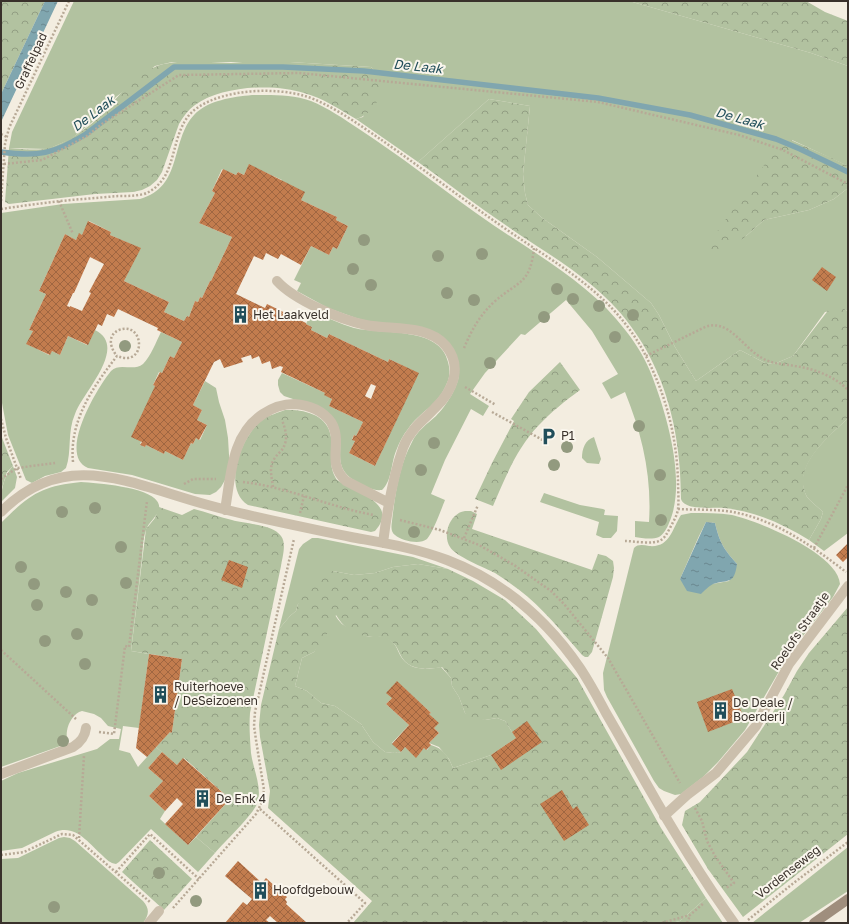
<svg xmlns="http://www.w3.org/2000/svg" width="849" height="924" font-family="'Golos Text',sans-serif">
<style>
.green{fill:#b2c2a0;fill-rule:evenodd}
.forest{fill:url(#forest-crowns);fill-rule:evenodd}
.water{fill:url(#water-ripples)}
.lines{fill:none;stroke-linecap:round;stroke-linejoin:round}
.stream{stroke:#80a6af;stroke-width:5.5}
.building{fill:url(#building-cross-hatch);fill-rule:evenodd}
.path{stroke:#b7a996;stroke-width:2.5;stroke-dasharray:2 2;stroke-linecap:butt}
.lane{stroke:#cbbfac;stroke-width:10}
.secondary{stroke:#9f8e7d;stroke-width:10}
.tree{fill:#929a7f}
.labels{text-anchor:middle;stroke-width:4;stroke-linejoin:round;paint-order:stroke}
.street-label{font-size:12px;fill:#39312b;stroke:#faf6ed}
.poi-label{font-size:12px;fill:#39312b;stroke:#faf6ed;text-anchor:start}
.water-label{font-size:13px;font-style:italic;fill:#214e5a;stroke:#faf6ed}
</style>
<defs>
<pattern id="forest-crowns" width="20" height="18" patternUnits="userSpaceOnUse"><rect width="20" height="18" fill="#b2c2a0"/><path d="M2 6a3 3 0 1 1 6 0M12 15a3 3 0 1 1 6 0" fill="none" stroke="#929e83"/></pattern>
<pattern id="water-ripples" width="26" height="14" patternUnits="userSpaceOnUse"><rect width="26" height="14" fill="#80a6af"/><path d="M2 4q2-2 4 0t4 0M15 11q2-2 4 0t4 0" fill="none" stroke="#6a888f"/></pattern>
<pattern id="building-cross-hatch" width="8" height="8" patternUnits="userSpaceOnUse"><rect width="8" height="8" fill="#c27c4e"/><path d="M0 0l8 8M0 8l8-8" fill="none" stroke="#9f6641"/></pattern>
</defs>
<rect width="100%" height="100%" fill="#f3ede0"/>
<path class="green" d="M74,1H629L811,53L848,66V166L792,140L745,237L764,220L809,210L834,199L848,188V312L845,309L825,312L793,356L774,364L765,363L740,350L696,381L675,347L659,315L651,303L597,257L541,217L528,205L525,193L523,174L530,106L489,99L418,162L356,119L363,117L381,85L378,75L371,67L290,62H172L155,66L116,97L96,119L71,139L48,149L9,148L12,132Z
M252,95C271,95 292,94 311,101C328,108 344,119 359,129C399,155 437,185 476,213C527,250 587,279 626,331C637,345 646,360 652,376C667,415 687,483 669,523C667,528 664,534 659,537C652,540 641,538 635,537V521L649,522C652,476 642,434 625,392L611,399L602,383L618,374L592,331L566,300L525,335L521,334L485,373L470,394L489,406L483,416L471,409L445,460L431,494L445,500C441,510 433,532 427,539C420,545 402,541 395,535C391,532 391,527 392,521C395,495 399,466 412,442C417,431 427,424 436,416C446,406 460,385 459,371C459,362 452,351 449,343L356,318L328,308L297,291L301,283L294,280L311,246L329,255L333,247L337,249L348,226L336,220L337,217L301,200L281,181L282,180L249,165L244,175L238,172L236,175L222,169L212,191L215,193L199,223L232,237L211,281H210L202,298L200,297L198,302L195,301L189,317L187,316L184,321L164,312L169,302L124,281L140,248L110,235L111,232L89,221L82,235L79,234L76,240L65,234L39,291L46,294L29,330L33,331L27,344L49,355L52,351L60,355L68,336L87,345L95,330C129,347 83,392 75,414C67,432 72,451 66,468L61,472L45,476L32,483L26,480L8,435L2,403L1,213L63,204L140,199C183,187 170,141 194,115C208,100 233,97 252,95Z
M312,311C326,317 340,324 354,328C383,335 440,326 448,362C450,369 450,377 447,383C438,406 420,411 408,429C403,435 399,443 396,451C391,463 392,481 382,490C373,491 366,487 359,483C328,467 347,449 337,424L296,400L284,396L280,392L278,385V380L282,373L325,393L332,399L329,406L363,422L356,436L354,435L352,439L355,441L349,453L375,466L418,373L389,359L388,362L329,334L327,338L311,330L312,327L306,324Z
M161,332L182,342L174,358L170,356L162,373L159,372L153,385L155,386L140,445L145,447L146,445L164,454L165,451L183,460L191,443L193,444L196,438L200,440L207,425L197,420L202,410L193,405L205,381L216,388L219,402L225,420L228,438L229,455V464L225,480L221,487L216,492L210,495L195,494L132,475L88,468C57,455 97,388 111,371C120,362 133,372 143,364C151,356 156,342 161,332Z
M848,418V533L824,551L809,540L821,519L823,512C818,507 811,502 807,497C790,466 829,437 848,418Z
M594,437L601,459L599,464L587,463L582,458C582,449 585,440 594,437Z
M13,466L17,477L15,488L1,502C1,490 4,475 13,466Z
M81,482C97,483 148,487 157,501C165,512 149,520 146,530C142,541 143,555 141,566C138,595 134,623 131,651L149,654L139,728L123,726L119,750L130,753L138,767L156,747L162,752L148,768L163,781L149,796L165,811L160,819L188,845L196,837L215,853L198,872L151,829L119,862L116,864C110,863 107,860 103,856C88,843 76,824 55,832L22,848L1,851V781L18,773L97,749L110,739H119L121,729L108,726L101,718L94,714L82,711C74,713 68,723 67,731C66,736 68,740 66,744L1,767V523C29,495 41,486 81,482Z
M544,493L580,505L603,509L605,510L604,515L618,516L617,531L611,538H603L596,535L599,522L540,502Z
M691,513C705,513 719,513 732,515C758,521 838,553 840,584L833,597L789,654L745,730L718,762L703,777L681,794L675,795L664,791L659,788L654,781L607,697L604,690L603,673L634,548C638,544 643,545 649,546C670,548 672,529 681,515ZM706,522L715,523C720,544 724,549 737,564L729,581L712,584L680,579L699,536Z
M312,538H318L413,557L448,569L418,564L393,567L375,573L354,575L333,571L298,604L296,611L290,616L279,629L299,549L303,544Z
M335,615C337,618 339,621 341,623C344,626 361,635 366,636C374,637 381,634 390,640C396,644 397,649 400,655C409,671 426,670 441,667L451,678L452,686L459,697L465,713L485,720L497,718L505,721L516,738L491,755L453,768L449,759L439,747L429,743L439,733L434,728L438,723L429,714L431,713L429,711L397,682L392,698L386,704L409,725L392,743L401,752L395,753L385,752L373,742L361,724L335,706L321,703L307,691L295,686L302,658L314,652Z
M64,837L70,838L75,841L143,901C150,909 149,915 143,923H1V859L18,858L59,838Z
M848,847V891L799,923H752Z
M706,898L723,923H671L680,921Z"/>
<path class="forest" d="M1,1H45L1,94Z
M629,1H806L825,12L848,21V66L811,53Z
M191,61L231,63L254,61L290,62L371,67C373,70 376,72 378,74C388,92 373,114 356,119C339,109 323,98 304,93C274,83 221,86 195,105C188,110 183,117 179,124L162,172L157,180L150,186L142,190L133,192L95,194L9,204L5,202L9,148C21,149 39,151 49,148C66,143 83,131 96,120C116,102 129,77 155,67C166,62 179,62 191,61Z
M489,99L530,106L523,174L525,193L528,205L541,217L597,257L651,303L659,315L675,347L696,381L740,350L765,363L774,364L793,356L833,304L845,309L848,312V418C829,437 791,466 807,497C811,502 818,507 823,512L821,519L809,540C783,524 755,511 724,508C712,507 685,511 681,499C681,417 658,341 594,287C567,264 536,246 507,226C477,206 448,183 418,162Z
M784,137L832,158L848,166V188L834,199L809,210L764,220L745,237L732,246L718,250H704Z
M560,362L580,390C565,401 551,412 538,426C517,448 505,478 493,506L475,499L492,463L514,421L511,419L529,392Z
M285,410C305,409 328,415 331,437C333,454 327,464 337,480C355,492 400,503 375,531L371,532L248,505C221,488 242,434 263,419C269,415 278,413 285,410Z
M1,435L13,466L7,472L1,491Z
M159,507L182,515L194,509C206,512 219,517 232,520C245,524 273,524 281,536C287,544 282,558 281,566L250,713C249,726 250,739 251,753C253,769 263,788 257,804C251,817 225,841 215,853L196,837L230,799L184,758L177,765L156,747L170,732L171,733L172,732L182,659L131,651L146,529L155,518Z
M465,511H471L477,514L472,529L592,570L598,554L606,556L613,561L614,568L613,577L592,652L588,657H585L582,655C562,632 543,608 518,589C511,584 503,578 495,573C485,568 455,556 450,547C442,535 450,513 465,511Z
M418,564L448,569L473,581L505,600L536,629L577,678L661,828L706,898L680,921L671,923H353L372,901L268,808L270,791L260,737L259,725L261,705L279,629L290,616L296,611L298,604L305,587L323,573L333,571L354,575L375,573L393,567ZM336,615C343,626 351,634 365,636C374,637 381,635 389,640C396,644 397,648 400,654C408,671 426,670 442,667L451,678L452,686L459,697L465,713L473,719L485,720L497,718L505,721L516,738L491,755L453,768C448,756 444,749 431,745L427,750L424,748L416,757L405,747L401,752L395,753L385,752L373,742L361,724L335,706L321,703L307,691L295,686L302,658L314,652L325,638Z
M848,607V834L743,917L708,869L682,825L685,811L700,802L747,752L784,695L797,671L809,653Z
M150,840L192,879L164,910L122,872Z"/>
<path class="water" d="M45,1H58L1,122V94Z
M706,522L715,523C720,544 724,549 737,564C734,585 729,579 713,584C709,586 704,591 701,594L687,591L680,579Z"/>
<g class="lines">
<path class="stream" d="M1,152C38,157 54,154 86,134L174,67H283L364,71L598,98L690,115L776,139L800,149L848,172"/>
</g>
<path class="building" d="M249,164L305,192L301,200L337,217L336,220L348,226L337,249L333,247L329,255L311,246L301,265L281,254L278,259L266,253L263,260L254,256L236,294L265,308L267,304L306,323V324L312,327L311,330L327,338L329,334L388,362L389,359L419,373L375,466L349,453L355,441L352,440L354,435L356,436L363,422L329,406L332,399L324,395L325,393L281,372L283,367L280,366L272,369L270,361L262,364L259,356L252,359L251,355L241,358L243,362L224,368L220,359L214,362L193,405L202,410L197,420L207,425L199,440L196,438L193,444L191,443L183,460L165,451L164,454L146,445L145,447L140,445L142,442L131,437L155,386L153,385L160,372L162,373L170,356L174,358L182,342L157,330L158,328L118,309L114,317L107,314L102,326L98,324L88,345L68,336L60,355L52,351L50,355L26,344L33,331L29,330L46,294L39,291L65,234L76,240L79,233L82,235L88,221L111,232L110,235L141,248L124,281L169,302L164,312L184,321L187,316L189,317L195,301L198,302L200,297L202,298L210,281H211L232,237L199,223L215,193L212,191L223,169L236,175L238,172L244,175ZM90,257L104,264L89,292L91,293L82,311L70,306V307L67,306L73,293H74ZM371,384L376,386L371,399L365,396Z
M822,267L836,277L827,291L812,280Z
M848,543V557L843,562L836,555Z
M229,560L248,567L242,588L221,580Z
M149,654L182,659L172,732L171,733L170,732L147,757L136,748Z
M397,681L429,711L431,713L429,714L439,723L434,728L439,733L429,743L431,745L426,750L424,748L416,758L405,747L401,752L392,744L409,725L386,704L392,698L386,693Z
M732,689L744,718L708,732L697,702Z
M527,721L542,742L501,770L491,755L516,738L512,732Z
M162,752L177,765L183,758L230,799L188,845L165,824L183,804L177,798L165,811L149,796L163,781L148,768Z
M562,790L573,809L577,806L589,825L564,841L540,804Z
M238,861L262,883L266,878L287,897L285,899L287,902L286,904L307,923H278L270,916L266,920L270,923H225L243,902L247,905L252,899L225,876Z"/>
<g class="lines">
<path class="path" d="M1,134L7,137
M4,164L42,160L87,136L102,124L179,75L299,73L598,102L739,135L783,150L848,184
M1,201L5,144L9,128L69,1
M59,201L73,234
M1,209C28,205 56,201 83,199C95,198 107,197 118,196C127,196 135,196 144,194C153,191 160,184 165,176C177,154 175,123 197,108C225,89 274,87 305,96C331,104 361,126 383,141C433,176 482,214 534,248
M464,348C471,331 480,315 494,302C519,280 530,285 534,248C569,271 605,295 630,330C641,345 649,361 656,378C670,411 677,446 678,481C678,490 679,500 678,509C677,516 673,522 670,528C667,533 665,538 661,540C654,545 633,541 625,541
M646,356L705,327C729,318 743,348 762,358C772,364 784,364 795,366C815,369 834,376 848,390
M465,387L496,405
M492,412L548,443
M1,419L6,438L21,479
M73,462C69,421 93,387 117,356C148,368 144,320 119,330C107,335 110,348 117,356
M1,479L17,468L55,463
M243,482C288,487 329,507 374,515
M184,484L193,479H216
M273,487C272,478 269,469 273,461C275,457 278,454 281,451C289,441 286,431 282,420
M678,509C696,510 715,509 733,512C776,520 812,546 846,572
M300,513L304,496
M400,520L440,530L479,545L514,565L551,591L564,604L608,658L680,783
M464,538L478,505
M814,548L848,485
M1,650L76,719
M99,732L114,734L125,646L129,647L147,501
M695,808L702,821L707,841L715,856L734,883L726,888
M260,809L365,903L347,923
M79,838L84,756
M1,855L24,852L62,834L73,835L150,902
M116,872L150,834L199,879
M173,908L256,814L262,802L264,790L256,740L254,726L255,712L294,539
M748,920L791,885L848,842
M662,923L690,915L704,903
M687,923L690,916"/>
<path class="lane" d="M277,281C294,300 341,320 366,325C391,330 428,324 446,346C463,367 453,391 435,408C428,416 418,423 412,432C408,437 405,442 403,448C392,479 387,511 383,543
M225,510C231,476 231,435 263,414C272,408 283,404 294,404C309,405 322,410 331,422C344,443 325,462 346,481L389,503
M1,512C66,446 133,485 208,505C255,518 303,527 351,537C383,543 416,548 447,560C502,581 547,620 580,668C590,683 598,698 606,713C620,737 633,760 646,783C673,831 702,878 734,923
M1,774L73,747C81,742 85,737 86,728
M664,816L687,795L716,773L756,726L789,664L848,586
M149,923L159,911"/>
<path class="secondary" d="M814,923L848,899"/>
</g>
<g class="tree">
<circle cx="364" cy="240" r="6"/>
<circle cx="482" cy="254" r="6"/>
<circle cx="438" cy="256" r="6"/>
<circle cx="353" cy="269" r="6"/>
<circle cx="371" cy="285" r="6"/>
<circle cx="557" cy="289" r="6"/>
<circle cx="447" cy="293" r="6"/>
<circle cx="573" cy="299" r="6"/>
<circle cx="474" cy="300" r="6"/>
<circle cx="599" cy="306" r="6"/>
<circle cx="633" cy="315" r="6"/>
<circle cx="544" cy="317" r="6"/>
<circle cx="615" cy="337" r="6"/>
<circle cx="125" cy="346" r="6"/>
<circle cx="490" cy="363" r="6"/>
<circle cx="639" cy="426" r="6"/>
<circle cx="434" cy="443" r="6"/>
<circle cx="567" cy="447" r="6"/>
<circle cx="554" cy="465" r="6"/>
<circle cx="421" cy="470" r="6"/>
<circle cx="660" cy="475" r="6"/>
<circle cx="95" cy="508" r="6"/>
<circle cx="62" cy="512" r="6"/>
<circle cx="661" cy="520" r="6"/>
<circle cx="414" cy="532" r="6"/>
<circle cx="121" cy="547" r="6"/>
<circle cx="21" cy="567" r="6"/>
<circle cx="126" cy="583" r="6"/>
<circle cx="34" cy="584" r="6"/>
<circle cx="66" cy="592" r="6"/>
<circle cx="92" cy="600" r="6"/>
<circle cx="37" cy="605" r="6"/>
<circle cx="77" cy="634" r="6"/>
<circle cx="45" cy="641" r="6"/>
<circle cx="85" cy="664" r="6"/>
<circle cx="63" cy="741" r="6"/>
<circle cx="159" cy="873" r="6"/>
<circle cx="196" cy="901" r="6"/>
<circle cx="54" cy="907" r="6"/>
</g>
<defs>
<symbol id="building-bare" viewBox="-9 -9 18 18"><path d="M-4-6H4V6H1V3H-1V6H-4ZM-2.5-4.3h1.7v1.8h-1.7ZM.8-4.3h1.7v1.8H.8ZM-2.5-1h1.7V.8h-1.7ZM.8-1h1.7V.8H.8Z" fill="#214e5a" stroke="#faf6ed" stroke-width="2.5" paint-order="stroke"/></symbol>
<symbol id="parking-bare" viewBox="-9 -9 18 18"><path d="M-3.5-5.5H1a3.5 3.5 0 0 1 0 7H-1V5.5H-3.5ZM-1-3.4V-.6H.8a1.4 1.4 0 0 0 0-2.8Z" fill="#214e5a" stroke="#faf6ed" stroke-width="2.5" paint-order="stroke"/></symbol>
</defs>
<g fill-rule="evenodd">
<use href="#building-bare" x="228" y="302" width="25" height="25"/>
<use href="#parking-bare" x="536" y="424" width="25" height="25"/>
<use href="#building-bare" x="148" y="682" width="25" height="25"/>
<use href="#building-bare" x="708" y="698" width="25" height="25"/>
<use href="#building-bare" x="190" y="786" width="25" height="25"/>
<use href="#building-bare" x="248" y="878" width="25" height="25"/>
</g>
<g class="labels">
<g class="street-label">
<text transform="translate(31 61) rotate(-65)" y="4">Graffelpad</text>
<text transform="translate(800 631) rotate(-55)" y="4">Roelofs Straatje</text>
<text transform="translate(788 872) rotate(-38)" y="4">Vordenseweg</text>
</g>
<g class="poi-label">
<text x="253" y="319">Het Laakveld</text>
<text x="561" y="440">P1</text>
<text x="174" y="691">Ruiterhoeve<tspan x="174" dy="14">/ DeSeizoenen</tspan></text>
<text x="733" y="707">De Deale /<tspan x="733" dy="14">Boerderij</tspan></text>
<text x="216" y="803">De Enk 4</text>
<text x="273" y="894">Hoofdgebouw</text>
</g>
<g class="water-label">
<text transform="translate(418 66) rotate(6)" y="5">De Laak</text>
<text transform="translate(93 113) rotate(-37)" y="5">De Laak</text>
<text transform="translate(740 118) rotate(16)" y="5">De Laak</text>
</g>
</g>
<rect width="849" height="924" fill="none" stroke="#39312b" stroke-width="4"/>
</svg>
